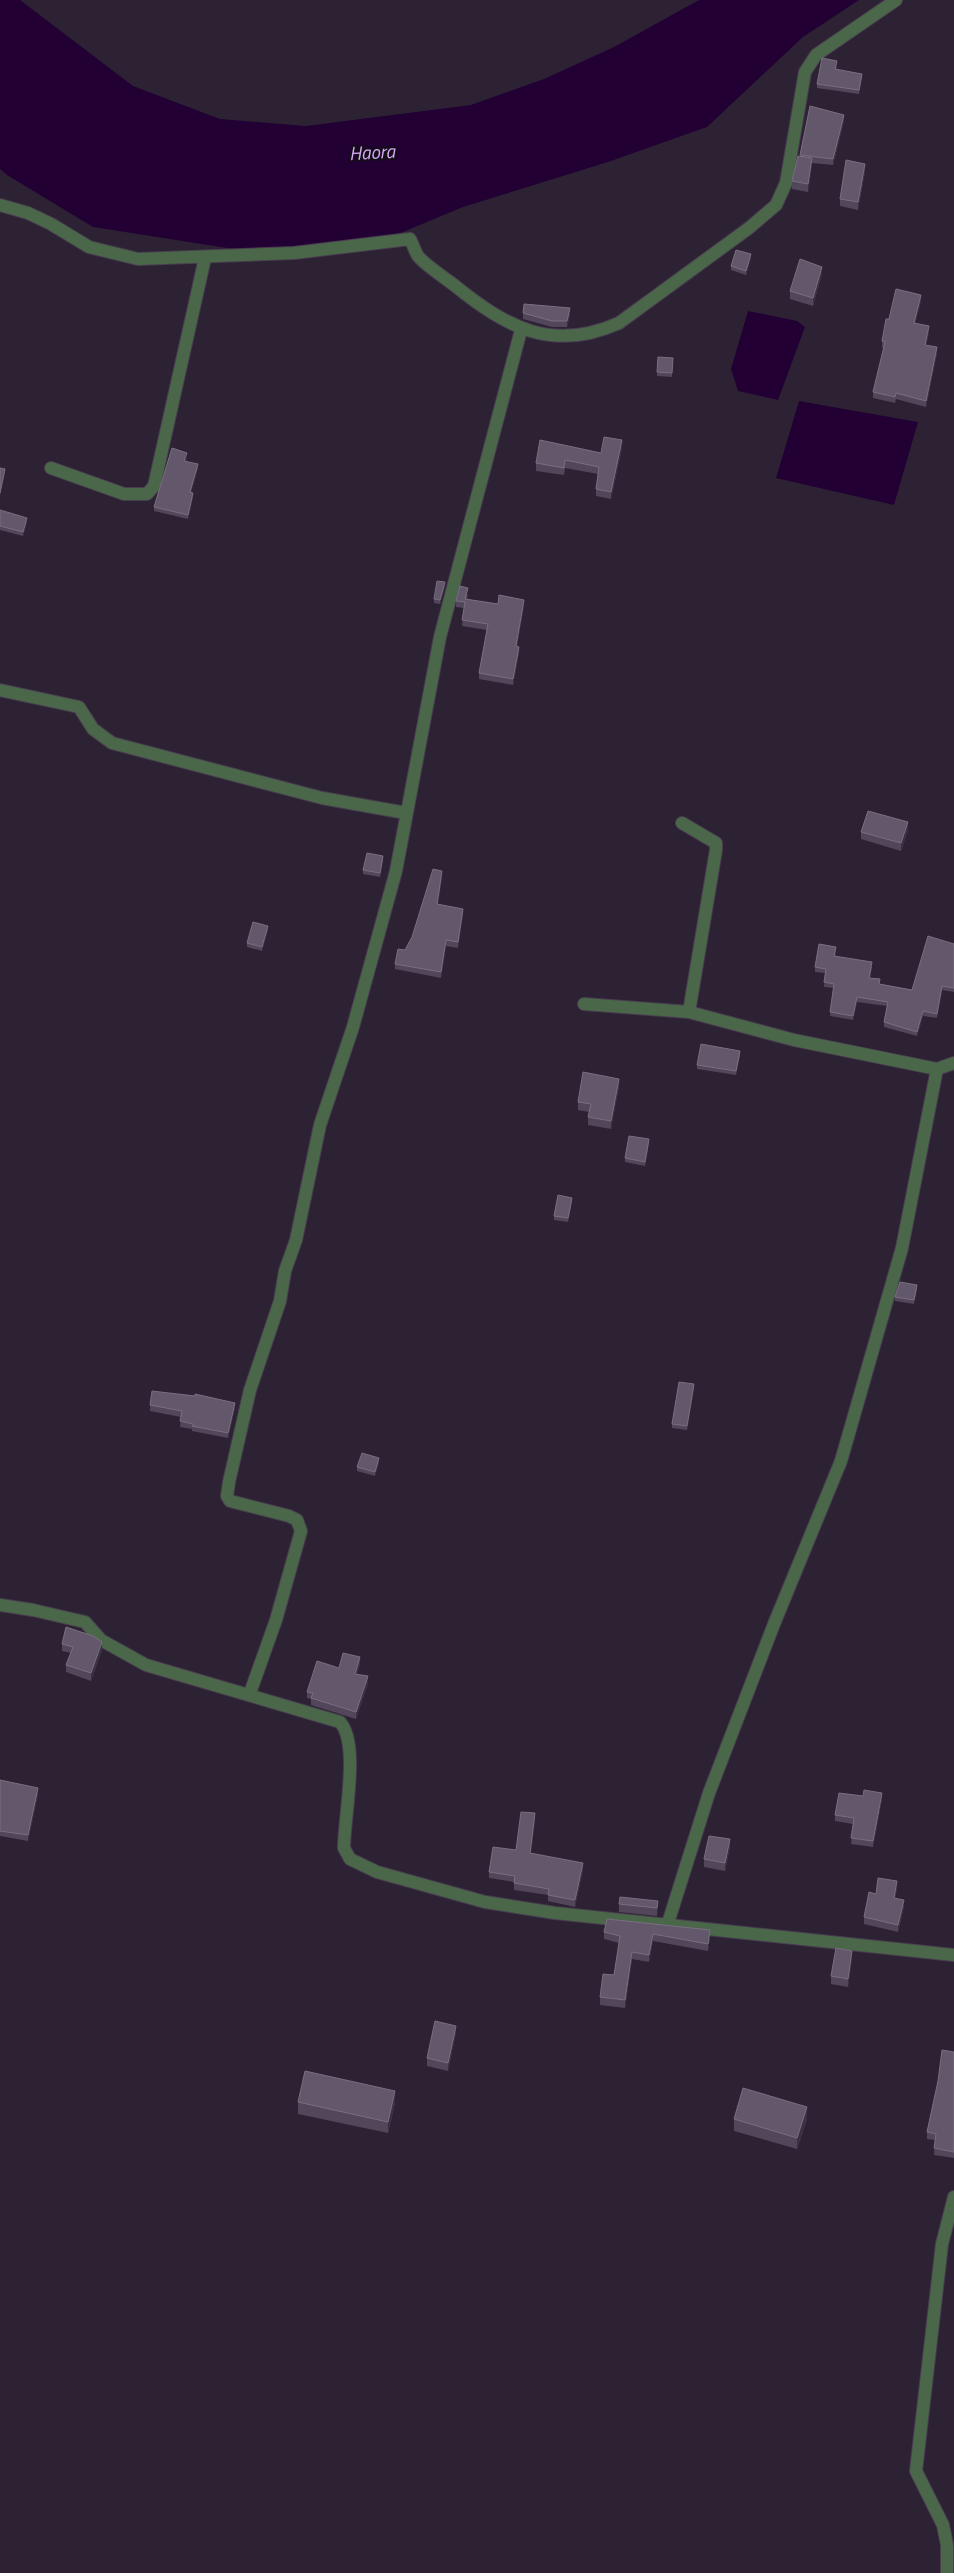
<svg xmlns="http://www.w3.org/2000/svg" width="954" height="2573" font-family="'Titillium Web',sans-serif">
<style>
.water{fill:#220034}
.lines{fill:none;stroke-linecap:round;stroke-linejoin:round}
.minor-casing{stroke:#483e4f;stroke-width:14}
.minor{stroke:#4b6749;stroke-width:12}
.wall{fill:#52465a}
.shaded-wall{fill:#3c3044}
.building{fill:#63586b;stroke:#796f80}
.labels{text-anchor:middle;stroke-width:4;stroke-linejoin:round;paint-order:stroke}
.water-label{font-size:19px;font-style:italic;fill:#daa9fc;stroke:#130e16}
</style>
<rect width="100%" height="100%" fill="#2d2234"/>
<path class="water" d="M0,0H20L133,86L220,119L306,126L471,105L544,79L614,47L699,0H859L803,37L707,127L608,162L463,207L386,239L240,250L93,227L7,175L0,169Z
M748,311L797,321L805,327L778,400L738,391L731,369Z
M799,401L918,422L894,505L776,478Z"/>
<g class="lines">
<defs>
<path id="minor" d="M0,205L28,213L51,224L89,247L138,259L294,253L410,239C413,244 415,252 418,256C425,265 445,278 454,285C506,327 552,353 619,323L749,228L776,205L786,183L805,72L816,55L896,0
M51,468L124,494H147L154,486L205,258
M0,690L79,707L93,729L112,743L322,798L406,813
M682,823L716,843V850L689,1012
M584,1004L689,1012L794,1040L937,1069
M0,1605L33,1610L85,1622L101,1640L146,1665L340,1722C360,1744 344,1817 344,1848L350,1859L377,1872L485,1902L555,1913L954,1955
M250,1693L276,1620L301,1531L297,1520L289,1516L230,1501L227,1496L229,1482L250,1390L280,1301L285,1271L296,1240L320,1125L353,1027L396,871L440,637L521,330
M668,1923L709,1793L774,1624L841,1461L902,1248L937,1069L954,1063
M947,2573V2545L943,2525L916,2471L942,2244L954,2197"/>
</defs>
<use href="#minor" class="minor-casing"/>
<use href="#minor" class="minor"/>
</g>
<path class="wall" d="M837,65L836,69L862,77L859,94L817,88V84Z
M810,106L844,121L833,165L812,163L808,192L792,189V181L800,156Z
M865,172L858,210L840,206V199Z
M751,258L746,275L731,270V266Z
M822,274L813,306L790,299V291Z
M921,301L915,323L929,332L926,345L937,353L926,407L896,399L895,403L873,398V392L884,348L882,347V341L889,319Z
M523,313L570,315L567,327H552L523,319Z
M673,358L672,377L657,376V372Z
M622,448L611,499L596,496V489L598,474L565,468L564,475L536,471V463L601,453Z
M187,457L186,461L198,468L191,492L193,497L188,519L154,511V507Z
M0,510L27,522L23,536L0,530Z
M445,586L440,604L434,603V599Z
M468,594L467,599L498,604L524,605L517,646L519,652L513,685L479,679V673L487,630L462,626L464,608L456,607V601Z
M908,830L901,851L861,839V832Z
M383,860L380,877L363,874V870Z
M442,877L438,904L463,914L458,948L446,946L441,978L395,969V964L405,950L412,937Z
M268,930L262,951L247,947V943Z
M954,944V992L942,990L937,1018L923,1016L917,1036L884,1027V1022L887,1006L857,1002L853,1020L830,1016L834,988L824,987L825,973L815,972V967L836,952L835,956L872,967L870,978L880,984L912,990Z
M740,1055L736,1075L697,1069V1065Z
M619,1086L611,1129L588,1125V1117L589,1112L578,1110V1102Z
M649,1143L645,1166L625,1162V1158Z
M572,1202L568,1222L554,1220V1216Z
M917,1289L914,1304L895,1301V1297Z
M694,1388L687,1430L672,1428V1424Z
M150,1405L235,1408L228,1438L192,1431V1429L180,1427L181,1417L150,1411Z
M379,1462L375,1476L357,1471V1467Z
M62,1644L102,1650L91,1681L66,1672V1665L71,1653L62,1651Z
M360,1664L357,1674L368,1683L356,1719L311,1705V1699L307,1698V1692L339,1668Z
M0,1780L38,1794L28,1841L0,1836Z
M863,1796L882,1799L873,1847L851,1844L853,1824L835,1821V1815Z
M535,1820L531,1853L583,1869L575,1907L548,1901V1895L514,1890V1882L489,1878V1872L516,1850Z
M730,1847L725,1871L704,1867V1859Z
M897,1888L895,1898L904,1907L898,1932L864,1924V1917L876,1894Z
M658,1901L657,1916L619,1912V1904Z
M607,1919L710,1938L708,1951L653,1941L649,1962L632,1959L625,2008L600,2005V1997L614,1975L619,1943L604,1939V1932Z
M852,1958L848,1987L831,1984V1976Z
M456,2033L448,2071L427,2066V2058Z
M954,2052V2158L934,2155L935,2140L927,2139V2132L938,2081Z
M298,2102L395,2103L388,2133L298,2114Z
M734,2119H807L797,2149L734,2131Z"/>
<path class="shaded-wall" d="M844,115V121L833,165V159Z
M812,158V166L808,192V184Z
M865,164V172L858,210V202Z
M751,254V258L746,275V271Z
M822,267V274L813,306V298Z
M921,295V301L914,329V323Z
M570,308V315L567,327V321Z
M929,326V332L925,351V345Z
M937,347V353L926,407V401Z
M622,440V448L611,499V492Z
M198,464V468L190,496V492Z
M5,469V473L0,497V493Z
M193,493V497L188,519V515Z
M27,518V522L23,536V532Z
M445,582V586L440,604V600Z
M524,600V605L516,652V646Z
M519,647V652L513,685V679Z
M908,822V830L901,851V843Z
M442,871V877L437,909V904Z
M463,909V914L458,948V942Z
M268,926V930L262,951V947Z
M446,940V946L441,978V972Z
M942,986V990L937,1018V1014Z
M857,997V1002L853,1020V1016Z
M923,1011V1016L917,1036V1032Z
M619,1079V1086L611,1129V1121Z
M694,1384V1388L687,1430V1426Z
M235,1403V1408L228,1438V1433Z
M379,1458V1462L375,1476V1472Z
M102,1642V1650L91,1681V1673Z
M360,1657V1664L355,1681V1674Z
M368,1676V1683L356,1719V1712Z
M38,1788V1794L28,1841V1835Z
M882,1793V1799L873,1847V1841Z
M535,1813V1820L530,1859V1853Z
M730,1839V1847L725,1871V1863Z
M583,1863V1869L575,1907V1900Z
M897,1881V1888L894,1905V1898Z
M904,1900V1907L898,1932V1925Z
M710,1930V1938L708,1951V1944Z
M653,1934V1941L649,1962V1955Z
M852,1951V1958L848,1987V1979Z
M632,1952V1959L625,2008V2000Z
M456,2026V2033L448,2071V2063Z
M395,2091V2103L388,2133V2122Z
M807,2107V2119L797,2149V2138Z"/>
<path class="building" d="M822,58L837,61L835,69L862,74L859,90L817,84Z
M810,106L844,115L833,159L800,155Z
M798,156L812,158L808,184L792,181Z
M846,160L865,164L858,202L840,199Z
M736,250L751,254L746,271L731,266Z
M800,259L822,267L813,298L790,291Z
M896,289L921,295L914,323L929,326L925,345L937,347L926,401L896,393L895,397L873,392L885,342L882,341L886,319H889Z
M524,304L570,308L567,321H552L523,313Z
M658,357L673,358L672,373L657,372Z
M604,437L622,440L611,492L596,489L599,467L565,460L564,468L536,463L540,440L601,453Z
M172,448L187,453L184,461L198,464L190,492L193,493L188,515L154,507Z
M0,468L5,469L0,493Z
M0,510L27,518L23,532L0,526Z
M437,581L445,582L440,600L434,599Z
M460,586L468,588L465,599L498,604L499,595L524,600L516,646L519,647L513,679L479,673L488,624L462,620L465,602L456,601Z
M868,811L908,822L901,843L861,832Z
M367,853L383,856L380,873L363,870Z
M433,869L442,871L437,904L463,909L458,942L446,940L441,972L395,964L398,949L405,950L412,937Z
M253,922L268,926L262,947L247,943Z
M928,936L954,944V988L942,986L937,1014L923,1011L917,1032L884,1022L888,1002L857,997L853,1016L830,1012L834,984L824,982L826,969L815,967L819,944L836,947L834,956L872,962L869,978L880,979L879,984L912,990Z
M701,1044L740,1051L736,1071L697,1065Z
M583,1072L619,1079L611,1121L588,1117L591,1104L578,1102Z
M629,1136L649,1139L645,1162L625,1158Z
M558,1195L572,1198L568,1218L554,1216Z
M900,1282L917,1285L914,1300L895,1297Z
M679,1382L694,1384L687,1426L672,1424Z
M152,1391L195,1396V1394L235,1403L228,1433L192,1426L193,1424L180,1421L182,1411L150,1405Z
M362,1453L379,1458L375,1472L357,1467Z
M66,1627L93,1636L102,1642L91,1673L66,1665L73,1647L62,1644Z
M343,1653L360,1657L355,1674L368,1676L356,1712L311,1698L313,1693L307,1692L317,1661L339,1668Z
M0,1780L38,1788L28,1835L0,1831Z
M864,1790L882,1793L873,1841L851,1838L854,1818L835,1815L839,1793L863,1796Z
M521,1812L535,1813L530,1853L583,1863L575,1900L548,1895L549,1889L514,1883L515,1876L489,1872L493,1847L516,1850Z
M709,1836L730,1839L725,1863L704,1859Z
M878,1878L897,1881L894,1898L904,1900L898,1925L864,1917L869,1892L876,1894Z
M620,1897L658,1901L657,1908L619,1904Z
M607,1919L710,1930L708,1944L653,1934L649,1955L632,1952L625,2000L600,1997L603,1974L614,1975L620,1936L604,1932Z
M836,1948L852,1951L848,1979L831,1976Z
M435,2021L456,2026L448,2063L427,2058Z
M942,2050L954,2052V2152L934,2148L936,2134L927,2132L938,2081Z
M305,2071L395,2091L388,2122L298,2102Z
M743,2088L807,2107L797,2138L734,2119Z"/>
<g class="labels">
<g class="water-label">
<text transform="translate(372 152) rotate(-3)" y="7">Haora</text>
</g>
</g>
</svg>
